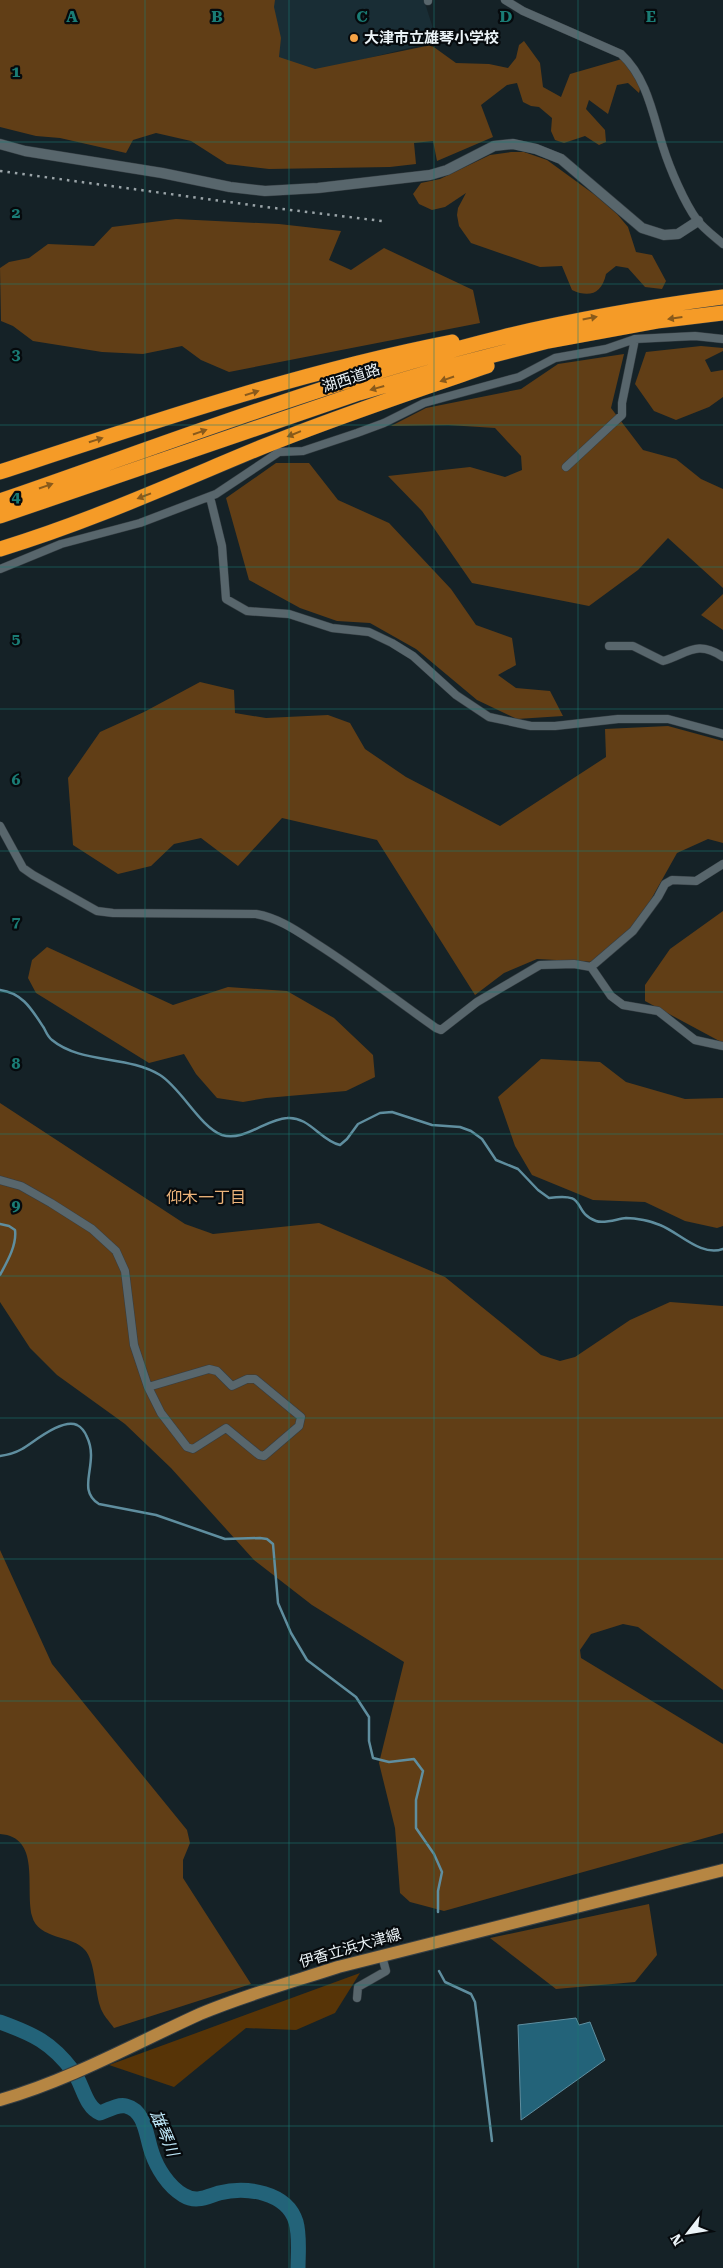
<svg xmlns="http://www.w3.org/2000/svg" width="723" height="2268" font-family="'Roboto Serif','Noto Sans JP',serif">
<style>
.built{fill:#192d35}
.green{fill:#573407}
.forest{fill:#613e16}
.water{fill:#236379;stroke:#5f8e9f}
.lines{fill:none;stroke-linecap:round;stroke-linejoin:round}
.stream{stroke:#5f8e9f;stroke-width:2.5}
.river{stroke:#236379;stroke-width:15}
.minor-casing{stroke:#353e43;stroke-width:9}
.tertiary-casing{stroke:#353e43;stroke-width:11}
.primary-casing{stroke:#353e43;stroke-width:14}
.motorway-casing{stroke:#353e43;stroke-width:16}
.minor{stroke:#58666c;stroke-width:8}
.tertiary{stroke:#58666c;stroke-width:10}
.primary{stroke:#b68643;stroke-width:12}
.motorway{stroke:#f59b27;stroke-width:15}
.rail{stroke:#9aa4a8;stroke-width:2.5;stroke-dasharray:2.5 5;stroke-linecap:butt}
.oneway{fill:#895a1b}
.grid{fill:none;stroke:#1a7c75;stroke-width:1;stroke-opacity:0.55}
.poi-dot{fill:#f5a345;stroke:#060a0d;stroke-width:2}
.labels{text-anchor:middle;stroke-width:4.5;stroke-linejoin:round;paint-order:stroke}
.poi-label{font-size:15px;font-weight:bold;fill:#ebf3f7;stroke:#060a0d;text-anchor:start}
.street-label{font-size:15px;fill:#ebf3f7;stroke:#060a0d}
.neighbourhood-label{font-size:16px;fill:#eeb57b;stroke:#060a0d}
.water-label{font-size:16px;font-style:italic;fill:#bee7f8;stroke:#060a0d}
.grid-label{font-size:16px;text-anchor:middle;font-weight:bold;fill:#1a7c75;stroke:#060a0d;stroke-width:4.5;stroke-linejoin:round;paint-order:stroke}
</style>
<rect width="100%" height="100%" fill="#152227"/>
<path class="built" d="M273,0H424L437,41L313,72L273,56Z"/>
<path class="green" d="M360,1973L335,2013L296,2030L246,2028L174,2087L109,2065Z"/>
<path class="forest" d="M0,0H275L274,7L281,38L279,57L315,69L431,45L456,63L489,64L508,68L516,58L519,45L524,41L540,63L543,87L561,97L570,74L622,59L631,69L641,85L639,93L628,83L617,85L608,114L589,100L586,109L605,130L606,142L599,145L585,136L564,143L555,140L551,131L552,118L539,107L531,106L523,102L517,83L507,85L481,105L493,137L437,161L433,141L414,143L416,164L390,167L269,169L227,164L191,141L156,133L133,140L126,153L60,138L36,136L0,127Z
M511,152H524L547,160L595,195L617,214L628,227L636,252L652,255L666,281L662,289L645,287L628,268L616,266L606,274C602,294 589,298 572,290L562,266L540,267L471,243L459,226L457,215L458,208L466,193L445,207L432,210L419,204L413,194L421,183L440,179L490,155Z
M176,219L279,224L341,231L329,260L351,270L384,248L473,290L480,323L229,372L201,360L182,346L143,354L102,352L33,341L13,326L1,321L0,268L9,262L29,258L48,244L94,246L112,227Z
M701,346L723,348V351L705,360L711,372L723,370V397L709,407L676,420L654,411L635,384L646,352Z
M624,354L611,408L643,450L676,459L701,479L723,489V588L668,538L638,570L589,606L472,583L422,511L388,476L470,467L505,477L522,470L521,456L495,428L448,425L391,426L426,408L521,389L558,364Z
M276,463H309L338,500L389,523L451,589L476,625L512,638L516,665L498,675L516,688L550,691L563,716L517,719L477,700L416,649L370,623L337,621L300,608L249,580L226,498Z
M723,594V630L701,615Z
M200,682L234,690L235,713L266,718L328,715L350,723L365,749L406,777L500,826L606,757L605,729L668,726L723,741V843L708,839L677,853L635,928L594,962L537,959L504,973L475,995L377,840L282,818L238,866L201,838L174,844L151,866L118,874L73,845L68,778L100,732L144,712Z
M723,911V1043L645,1001V985L670,949Z
M47,947L173,1005L228,987L287,991L334,1018L373,1055L375,1077L346,1091L266,1098L243,1102L217,1098L196,1074L184,1054L149,1063L36,993L28,978L32,960Z
M541,1059L600,1062L626,1082L685,1099L723,1098V1226L717,1228L685,1221L645,1202L593,1200L532,1175L515,1146L498,1097Z
M0,1103L185,1224L213,1234L319,1223L445,1277L541,1355L560,1361L575,1357L630,1320L670,1302L723,1306V1690L638,1627L623,1624L591,1634L580,1650L581,1658L723,1744V1833L444,1911L410,1902L400,1893L395,1828L379,1763L404,1662L312,1605L254,1560L171,1468L125,1424L57,1375L30,1348L0,1302Z
M0,1550L52,1664L187,1830L190,1843L183,1860V1878L251,1984L114,2028C109,2021 102,2014 100,2006C95,1991 95,1961 85,1950C73,1935 38,1940 32,1916C25,1887 41,1837 0,1834Z
M649,1904L657,1955L635,1982L556,1989L490,1938Z"/>
<path class="water" d="M576,2018L579,2025L590,2022L605,2060L521,2120L518,2025Z"/>
<g class="lines">
<path class="stream" d="M0,990C23,993 32,1010 44,1028C46,1032 48,1037 52,1040C81,1064 128,1055 160,1075C181,1088 200,1127 222,1135C244,1142 266,1119 287,1118C309,1116 321,1141 340,1145L347,1139L358,1124L380,1113L392,1112L432,1125L460,1127L471,1131L482,1139L496,1160L518,1169L538,1190L549,1198C590,1192 570,1211 596,1221C604,1224 617,1219 626,1218C636,1218 651,1221 660,1225C680,1233 701,1257 723,1249
M0,1224L9,1226L15,1230C17,1245 7,1262 0,1275
M0,1456C8,1455 15,1453 22,1449C34,1442 62,1418 77,1425C81,1427 85,1432 87,1437C100,1464 75,1489 99,1504L156,1515L225,1539L260,1538L267,1539L273,1544L278,1603L291,1633L307,1660L356,1697L369,1717V1741L373,1758L389,1762L414,1759L423,1771L416,1800V1828L434,1854L442,1872L438,1891V1912
M439,1971L445,1982L471,1994L475,2002L492,2141"/>
<path class="river" d="M0,2022C33,2034 51,2042 73,2071C83,2084 85,2107 100,2113C108,2110 118,2104 126,2106C146,2111 146,2137 152,2153C157,2168 168,2186 183,2195C196,2203 206,2197 219,2193C246,2186 287,2192 296,2222C300,2236 298,2254 298,2268"/>
<defs>
<path id="minor" d="M428,0V1
M505,0L523,11L621,54C647,78 653,115 663,147C670,169 684,202 697,220C704,229 715,237 723,244
M566,467L622,415V403L635,339
M210,497L222,546L226,599L247,611L289,614L332,628L369,632L392,643L413,656L456,695L489,717L531,726H555L618,719H668L723,734
M0,569L61,544L140,523L216,494L279,452L303,451L357,433L384,423L424,403L519,377L555,358L606,349L635,339L695,336L723,339
M609,646H633L663,661C687,654 697,639 723,657
M0,826L23,868L33,875L97,911L113,913L256,914C279,918 297,931 317,944C358,970 396,1000 436,1028L441,1030L477,1002L540,965L574,964L591,967L611,996L623,1005L658,1011L695,1040L723,1046
M591,967L633,931L658,897L665,884L672,880L696,881L723,864
M0,1180L21,1186L51,1203L92,1229L116,1251L125,1271L134,1345L148,1387
M209,1369L217,1371L232,1386L247,1379H255L301,1417L299,1426L264,1456L259,1455L226,1428L193,1449L187,1447L161,1413L148,1387Z
M357,1998L358,1987L386,1971L382,1956"/>
<path id="tertiary" d="M0,144L25,151L162,173L230,187L265,191L318,188L430,175L447,170L494,146L513,144L536,149L561,159L642,228L664,235L678,234L698,221"/>
<path id="primary" d="M0,2100C70,2080 134,2044 200,2014C245,1995 292,1982 338,1967L723,1870"/>
<path id="motorway" d="M0,472C149,423 299,372 452,342
M0,501C166,444 332,379 503,337C576,319 649,307 723,297
M0,516L359,393L447,367L548,341L657,321L723,313
M0,549C89,522 175,483 262,447C336,417 411,392 487,366"/>
</defs>
<use href="#minor" class="minor-casing"/>
<use href="#tertiary" class="tertiary-casing"/>
<use href="#primary" class="primary-casing"/>
<use href="#motorway" class="motorway-casing"/>
<use href="#minor" class="minor"/>
<use href="#tertiary" class="tertiary"/>
<use href="#primary" class="primary"/>
<use href="#motorway" class="motorway"/>
<path class="rail" d="M0,171L266,207L382,221"/>
</g>
<defs><path id="oneway-solid" d="M-6-.8H1V-3.2L6.5 0L1 3.2V.8H-6Z" transform="scale(1.25)"/></defs>
<g class="oneway">
<use href="#oneway-solid" transform="translate(590 318) rotate(-11)"/>
<use href="#oneway-solid" transform="translate(675 318) rotate(172)"/>
<use href="#oneway-solid" transform="translate(447 379) rotate(161)"/>
<use href="#oneway-solid" transform="translate(377 388) rotate(164)"/>
<use href="#oneway-solid" transform="translate(252 393) rotate(-17)"/>
<use href="#oneway-solid" transform="translate(200 432) rotate(-19)"/>
<use href="#oneway-solid" transform="translate(294 434) rotate(158)"/>
<use href="#oneway-solid" transform="translate(96 440) rotate(-18)"/>
<use href="#oneway-solid" transform="translate(46 486) rotate(-19)"/>
<use href="#oneway-solid" transform="translate(144 496) rotate(159)"/>
</g>
<path class="grid" d="M145,0V2268M289,0V2268M434,0V2268M578,0V2268M0,142H723M0,284H723M0,425H723M0,567H723M0,709H723M0,851H723M0,992H723M0,1134H723M0,1276H723M0,1418H723M0,1559H723M0,1701H723M0,1843H723M0,1985H723M0,2126H723"/>
<circle class="poi-dot" cx="354" cy="38" r="5"/>
<g class="labels">
<g class="poi-label">
<text x="364" y="43">大津市立雄琴小学校</text>
</g>
<g class="street-label">
<text transform="translate(351 378) rotate(-18)" y="5">湖西道路</text>
<text transform="translate(350 1948) rotate(-16)" y="5">伊香立浜大津線</text>
</g>
<g class="neighbourhood-label">
<text x="206" y="1203">仰木一丁目</text>
</g>
<g class="water-label">
<text transform="translate(165 2133) rotate(67)" y="6">雄琴川</text>
</g>
</g>
<g class="grid-label">
<text x="72" y="22">A</text>
<text x="217" y="22">B</text>
<text x="362" y="22">C</text>
<text x="506" y="22">D</text>
<text x="651" y="22">E</text>
<text x="16" y="77">1</text>
<text x="16" y="218">2</text>
<text x="16" y="360">3</text>
<text x="16" y="502">4</text>
<text x="16" y="644">5</text>
<text x="16" y="785">6</text>
<text x="16" y="927">7</text>
<text x="16" y="1069">8</text>
<text x="16" y="1211">9</text>
</g>
<g transform="translate(688 2233) rotate(239)" stroke="#060a0d" stroke-width="4" paint-order="stroke">
<path d="M0-4L9 19L0 12L-9 19Z" fill="#ebf3f7"/>
<text y="-8" font-size="14" font-weight="bold" text-anchor="middle" fill="#ebf3f7">N</text>
</g>
</svg>
